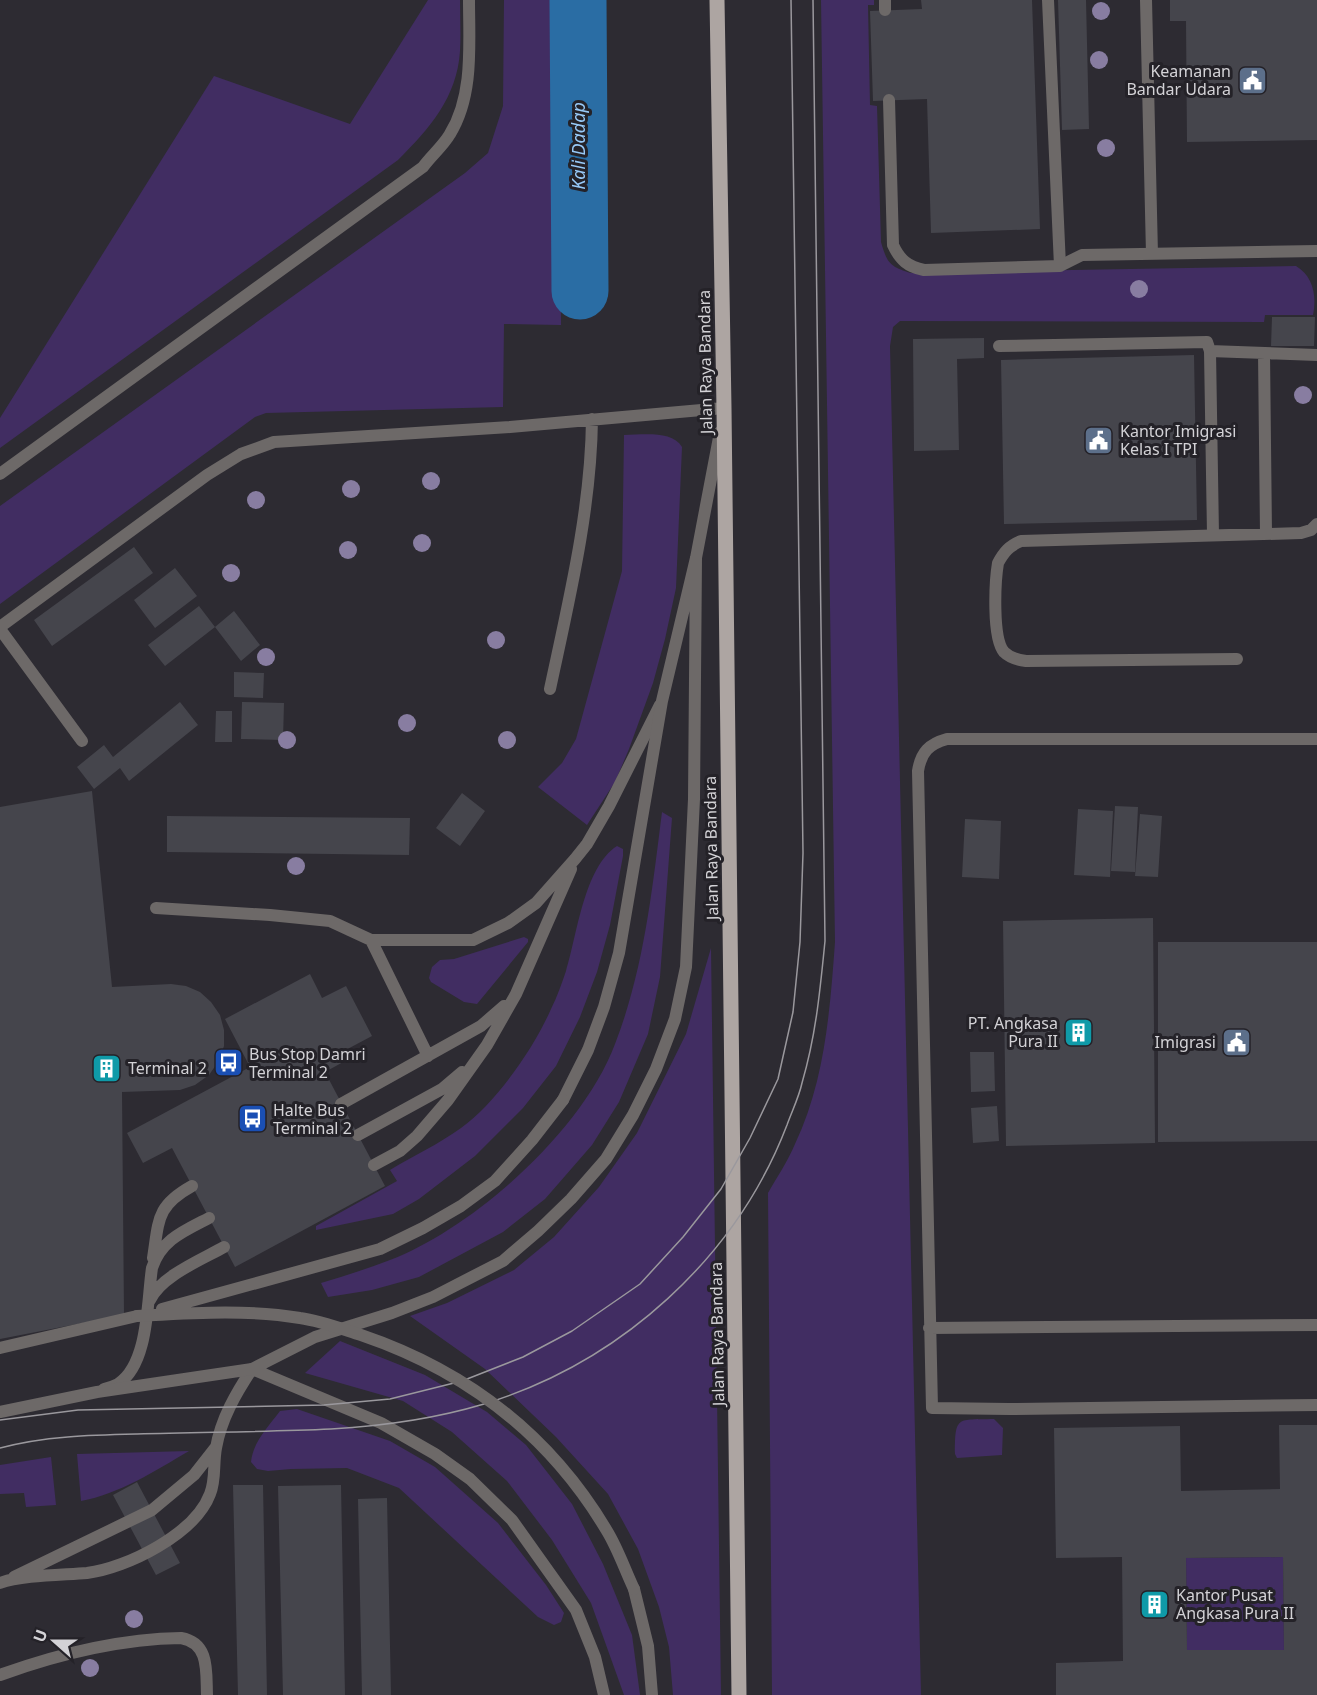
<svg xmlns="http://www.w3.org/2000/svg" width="1317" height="1695" font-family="'Noto Sans',sans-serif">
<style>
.green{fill:#412d62}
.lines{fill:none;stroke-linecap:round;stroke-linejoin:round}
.river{stroke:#2a6da4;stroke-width:57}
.building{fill:#45454c;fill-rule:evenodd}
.service{stroke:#6d6968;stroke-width:12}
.minor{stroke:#6d6968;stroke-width:12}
.tertiary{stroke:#6d6968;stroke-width:12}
.primary{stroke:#ada5a2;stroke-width:15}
.tram{stroke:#9a989d;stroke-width:1.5}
.tertiary-bridge{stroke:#6d6968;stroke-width:12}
.tree{fill:#887da1}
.labels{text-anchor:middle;stroke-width:6;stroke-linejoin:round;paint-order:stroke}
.poi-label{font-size:16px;fill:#d3d2d6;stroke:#242228;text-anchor:start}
.street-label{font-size:16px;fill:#d3d2d6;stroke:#242228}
.water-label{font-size:18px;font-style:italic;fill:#97c9f7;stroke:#242228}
</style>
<rect width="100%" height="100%" fill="#2d2b32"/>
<path class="green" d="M428,0H460C460,17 461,34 460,51C457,98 429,129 398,160L0,448V418L214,76L350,124Z
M504,0H559L561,325L504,324L503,407L266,413L255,417L0,604V506L465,173L488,153L503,106Z
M821,0H874V5H868L870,105L877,106L881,242C887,263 890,267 911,273L1296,266C1313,276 1317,296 1313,315H1265L1264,322L900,321L893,327L890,346L921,1695H772L768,1193C777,1177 788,1161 795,1144C825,1081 830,1010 835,942Z
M624,435C642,435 672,430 682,447L676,588L665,639L653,683L629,749L615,782L587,825L538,787L562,763L576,739L622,571Z
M662,812L672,818L660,977L648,1034L619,1102L592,1145L545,1199L503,1232L419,1277L372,1290L328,1297L321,1283C344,1276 367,1269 390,1260C475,1227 583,1130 615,1044C644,969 652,891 662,812Z
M617,846L623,849V856L610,925L597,972L580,1017L556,1066L523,1108L475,1156L419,1199L393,1214L316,1230V1226L397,1181L390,1170C413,1156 439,1144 461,1128C496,1103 534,1048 551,1009C557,997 562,983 566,971C577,936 584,867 617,846Z
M524,937L528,939V942L477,1004L464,1002L431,982L429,978L432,967L440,960L454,959Z
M711,948L721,1695H673L669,1647L659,1607L638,1549L608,1494L556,1437L485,1369L410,1316L447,1303L514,1270L554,1237L599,1187L637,1133L686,1034Z
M340,1341L425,1375L487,1412L526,1445L572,1504L603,1564L632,1635L640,1695H624L591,1603L552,1540L507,1481L452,1432L403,1401L305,1373Z
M297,1409L390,1441L435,1467L498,1523L546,1585L564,1613L561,1622L554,1625L538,1617L399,1488L347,1468L291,1469L268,1471L257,1469L251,1462C253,1442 268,1427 280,1411Z
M994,1419L1003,1428L1002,1455L957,1458L955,1454C955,1415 957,1420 994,1419Z
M189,1451C155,1471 119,1494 81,1501L77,1454Z
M51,1457L56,1505L26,1507L24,1493L0,1494V1465Z
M1283,1557L1284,1650H1187L1186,1558Z"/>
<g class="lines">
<path class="river" d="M578,0L580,291"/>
</g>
<path class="building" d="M921,0H1032L1040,229L931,233L927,99L873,101L870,11L922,9Z
M1058,0H1086L1089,129L1062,130Z
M1170,0H1317V140L1187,142L1186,21H1170Z
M1272,317H1315L1314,346H1271Z
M984,338V358L957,359L959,450L914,451L913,339Z
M1194,355L1197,520L1004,524L1001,360Z
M134,547L153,573L52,646L34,620Z
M175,568L197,596L155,628L134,600Z
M199,606L215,627L165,666L148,645Z
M234,611L260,645L241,661L215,627Z
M234,672L264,673L263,698L234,697Z
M180,702L198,725L129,781L120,768L94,789L77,767L104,745L113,757Z
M242,702L284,703L283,740L241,739Z
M216,711H232V742H215Z
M92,791L112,987L171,984L186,986L200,992L211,1002L220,1015L224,1030V1046L218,1062L209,1075L195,1085L180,1090L122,1092L124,1315L0,1339V807Z
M462,793L485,811L460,846L436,828Z
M1115,806L1138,807L1135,872L1111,871Z
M1078,809L1113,811L1110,877L1074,875Z
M1140,814L1162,816L1158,877L1135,876Z
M167,816L410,818L409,855L167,852Z
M965,819L1001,821L999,879L962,877Z
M1153,918L1155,1143L1006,1146L1003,921Z
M1158,942H1317V1141L1158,1142Z
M310,974L322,998L346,986L372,1036L340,1053L345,1061L325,1072L385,1186L235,1267L172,1148L143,1163L127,1133L250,1067L225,1019Z
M970,1052H994L995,1091L971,1092Z
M997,1106L999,1141L973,1143L971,1108Z
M1279,1425H1317V1695H1056V1663L1123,1661L1122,1557L1056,1558L1054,1428L1180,1426L1181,1491L1280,1489ZM1283,1557L1284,1650H1187L1186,1558Z
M137,1482L180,1563L156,1575L113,1495Z
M233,1485H263L267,1695H238Z
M341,1485L345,1695H283L278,1486Z
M387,1498L391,1695H362L358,1499Z"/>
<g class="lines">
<path class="service" d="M885,0V10
M1048,0L1060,266
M1146,0L1152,254
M889,100L893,245C900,260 908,267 924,270L1060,266L1082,255L1317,251
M999,346L1207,342L1210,351
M1264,353L1266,534
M1213,535L1210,351L1317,355
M0,627L207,475L241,454L274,442L510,427L724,408
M0,629L82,741
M1237,659L1026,661C1018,660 1010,658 1004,652C992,638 995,581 998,563C1004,552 1009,546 1021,541L1301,533L1311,530L1317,524
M550,689C569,600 591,510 592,419
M1317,739H947C929,744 921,752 918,771L932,1408L1009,1409L1317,1405
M156,908L270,915L330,921L371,940H473L508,923L536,903L575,859L587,844L609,806L660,705
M371,940L428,1056
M341,1104L481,1026L504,1006
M358,1135L442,1089L462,1072
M374,1165L400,1151L417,1136L448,1100L487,1045L516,994L571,869
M153,1258C159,1220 156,1206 192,1186
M150,1300C161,1276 201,1260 224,1247
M929,1328L1317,1325
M104,1389C108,1388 114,1386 118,1384C149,1364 147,1301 152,1268C161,1240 184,1231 209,1218
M14,1577L152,1510L194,1475L216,1447
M0,1583C21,1575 63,1575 87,1573C127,1568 195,1534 210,1494C216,1480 213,1463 216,1448C221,1419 236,1393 252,1369
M0,1675C58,1654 119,1639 181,1638C210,1643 206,1672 207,1695"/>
<path class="minor" d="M0,474L423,167C431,156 443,146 450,134C474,95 469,44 469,0"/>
<path class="tertiary" d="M563,1100L588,1050L604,1007L619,953L662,701L696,558L720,432
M0,1348L137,1316
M252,1369L381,1423L435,1454L470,1479L512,1520L576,1610L595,1657L604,1695
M0,1412L97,1392L252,1369L315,1337L392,1313L433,1297L503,1261L538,1231L571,1199L606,1159L633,1115L656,1069L675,1019L686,967L694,799L696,558
M634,1589L648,1646L652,1695"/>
<path class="primary" d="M717,0L724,408L739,1695"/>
<path class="tram" d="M0,1420L78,1410L324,1405L390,1399L462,1381L523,1357L572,1331L640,1284L683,1237L721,1189L750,1138L778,1079L793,1012L800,942L803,853L791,0
M0,1448C44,1436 92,1435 137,1434C202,1432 267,1432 331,1429C383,1426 434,1419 484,1404C621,1362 736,1258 787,1125C792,1111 799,1097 802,1083C816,1035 820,991 825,941L813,0"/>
<path class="tertiary-bridge" d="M162,1309L380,1249L423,1228L461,1206L495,1181L532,1140L563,1100
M137,1316C192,1313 246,1309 300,1318C321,1321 342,1329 361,1335C467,1371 550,1435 607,1531C618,1549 625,1570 634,1589"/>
</g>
<g class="tree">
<circle cx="1101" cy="11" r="9"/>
<circle cx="1099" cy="60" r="9"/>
<circle cx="1106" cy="148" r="9"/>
<circle cx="1139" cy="289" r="9"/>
<circle cx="1303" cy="395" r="9"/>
<circle cx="431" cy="481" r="9"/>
<circle cx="351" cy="489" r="9"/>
<circle cx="256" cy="500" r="9"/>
<circle cx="422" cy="543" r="9"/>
<circle cx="348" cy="550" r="9"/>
<circle cx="231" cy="573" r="9"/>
<circle cx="496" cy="640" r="9"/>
<circle cx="266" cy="657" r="9"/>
<circle cx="407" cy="723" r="9"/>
<circle cx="287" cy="740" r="9"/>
<circle cx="507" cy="740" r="9"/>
<circle cx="296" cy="866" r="9"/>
<circle cx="134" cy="1619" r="9"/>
<circle cx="90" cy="1668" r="9"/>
</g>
<defs>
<symbol id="civic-square" viewBox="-11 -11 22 22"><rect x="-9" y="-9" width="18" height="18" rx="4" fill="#5c6f8a" stroke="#242228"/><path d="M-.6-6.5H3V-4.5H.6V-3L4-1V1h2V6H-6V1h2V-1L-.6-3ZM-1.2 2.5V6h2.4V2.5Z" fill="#fff"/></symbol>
<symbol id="building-square" viewBox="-11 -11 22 22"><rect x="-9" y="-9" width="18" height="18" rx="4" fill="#0f9aa8" stroke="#242228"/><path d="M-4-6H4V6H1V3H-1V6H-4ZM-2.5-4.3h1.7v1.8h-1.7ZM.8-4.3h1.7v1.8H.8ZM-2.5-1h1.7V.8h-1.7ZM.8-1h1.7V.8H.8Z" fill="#fff"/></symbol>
<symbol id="bus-square" viewBox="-11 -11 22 22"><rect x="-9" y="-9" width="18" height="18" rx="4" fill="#1a4fb4" stroke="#242228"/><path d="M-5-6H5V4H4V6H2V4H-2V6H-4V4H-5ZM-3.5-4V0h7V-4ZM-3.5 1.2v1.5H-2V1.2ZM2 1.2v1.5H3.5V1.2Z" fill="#fff"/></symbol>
</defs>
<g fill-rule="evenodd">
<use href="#civic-square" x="1236" y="64" width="33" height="33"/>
<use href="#civic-square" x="1082" y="424" width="33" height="33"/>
<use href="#building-square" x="1062" y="1016" width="33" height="33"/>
<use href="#civic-square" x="1220" y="1026" width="33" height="33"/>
<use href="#bus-square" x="212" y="1046" width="33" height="33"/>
<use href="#building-square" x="90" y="1052" width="33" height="33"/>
<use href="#bus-square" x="236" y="1102" width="33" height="33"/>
<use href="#building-square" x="1138" y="1588" width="33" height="33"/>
</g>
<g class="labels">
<g class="poi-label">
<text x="1231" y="77" text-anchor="end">Keamanan<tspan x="1231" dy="18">Bandar Udara</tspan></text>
<text x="1120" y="437">Kantor Imigrasi<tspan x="1120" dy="18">Kelas I TPI</tspan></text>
<text x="1058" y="1029" text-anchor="end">PT. Angkasa<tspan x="1058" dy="18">Pura II</tspan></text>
<text x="1216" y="1048" text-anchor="end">Imigrasi</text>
<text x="249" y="1060">Bus Stop Damri<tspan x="249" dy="18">Terminal 2</tspan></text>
<text x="128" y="1074">Terminal 2</text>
<text x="273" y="1116">Halte Bus<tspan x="273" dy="18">Terminal 2</tspan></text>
<text x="1176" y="1601">Kantor Pusat<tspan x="1176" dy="18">Angkasa Pura II</tspan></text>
</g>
<g class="street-label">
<text transform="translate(705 362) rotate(-91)" y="6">Jalan Raya Bandara</text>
<text transform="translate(711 848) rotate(-91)" y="6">Jalan Raya Bandara</text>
<text transform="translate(717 1334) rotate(-91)" y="6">Jalan Raya Bandara</text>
</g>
<g class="water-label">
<text transform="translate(579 146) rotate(-90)" y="6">Kali Dadap</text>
</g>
</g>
<g transform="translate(54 1641) rotate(291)" stroke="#242228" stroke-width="4.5" paint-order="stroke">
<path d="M0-4.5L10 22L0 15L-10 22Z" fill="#d3d2d6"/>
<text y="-9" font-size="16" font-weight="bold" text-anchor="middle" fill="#d3d2d6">U</text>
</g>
</svg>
